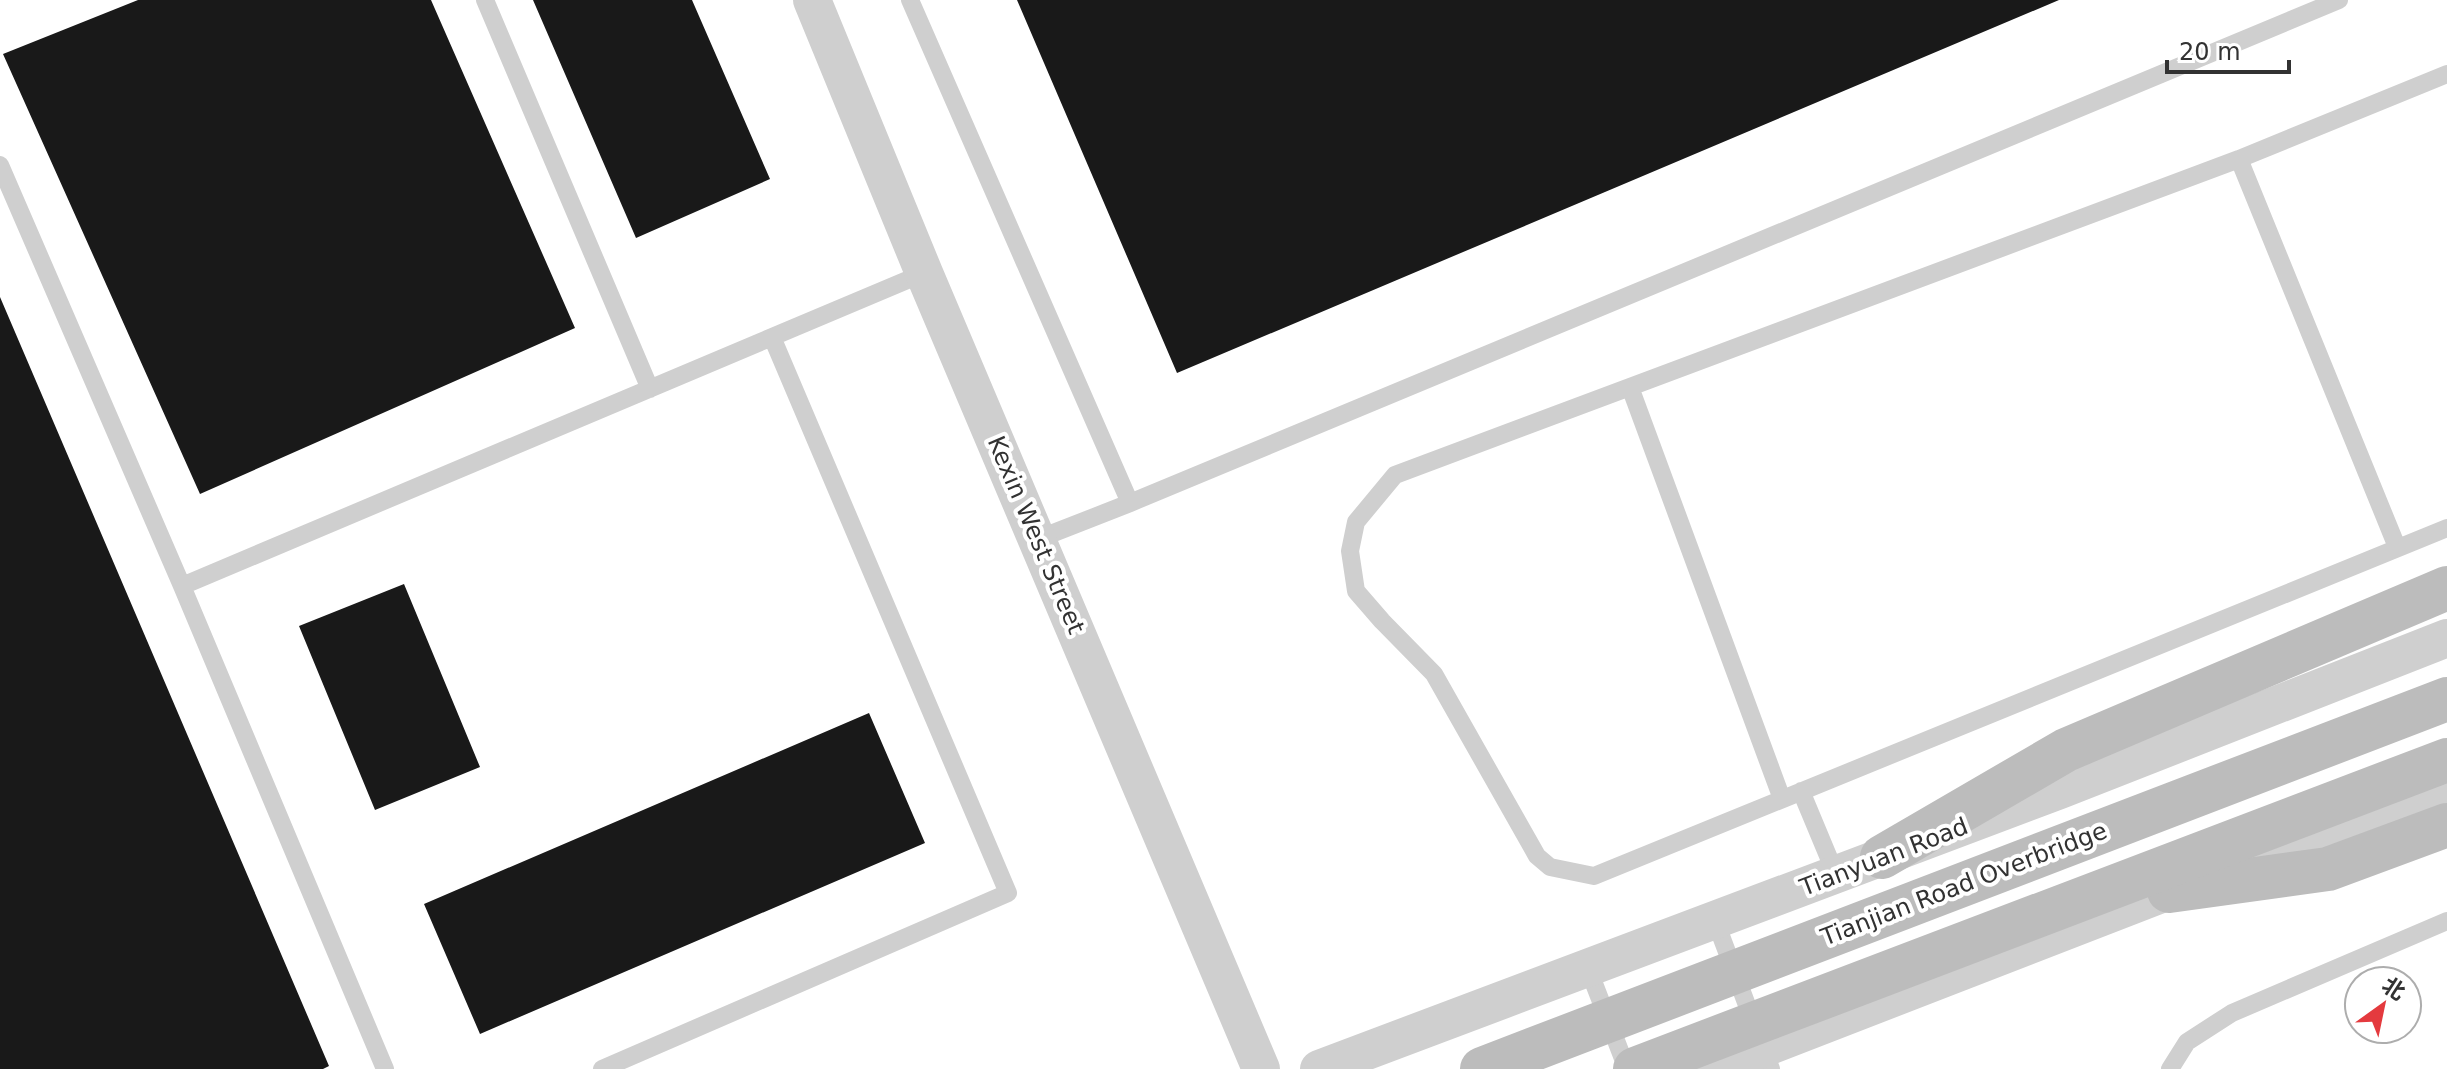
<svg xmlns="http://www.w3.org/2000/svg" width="2447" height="1069" font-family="'DejaVu Sans','Noto Sans SC',sans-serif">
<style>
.building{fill:#191919}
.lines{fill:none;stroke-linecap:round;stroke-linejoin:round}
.lane{stroke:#cfcfcf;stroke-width:18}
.street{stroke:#cfcfcf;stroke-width:38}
.secondary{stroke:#bcbcbc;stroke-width:44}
.secondary-bridge{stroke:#bcbcbc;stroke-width:44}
.labels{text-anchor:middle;stroke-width:8;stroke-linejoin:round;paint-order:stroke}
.street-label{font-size:24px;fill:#323232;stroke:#fff}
</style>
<rect width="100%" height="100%" fill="#fff"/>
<path class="building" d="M138,0H431L575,328L200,494L3,54Z
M533,0H692L770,179L636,238Z
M1017,0H2059L1177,373Z
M0,297L329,1066L323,1069H0Z
M404,584L480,767L375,810L299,626Z
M869,713L925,843L480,1034L424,904Z"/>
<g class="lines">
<path class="lane" d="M485,0L650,389
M910,0L1130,503
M2447,74L2239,159L1395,475L1356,522L1350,551L1356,591L1382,621L1434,674L1537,856L1550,867L1594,876L2447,528
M2239,159L2397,547
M0,165L182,586L385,1069
M1630,387L1782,799
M1038,539L1130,503L2339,0
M182,586L924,273
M1801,791L1836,875
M1715,920L1771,1069
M1588,968L1627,1069
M602,1069L1008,893L772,337
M2170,1069L2187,1042L2232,1013L2447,921"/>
<path class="street" d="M812,0L924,273L1261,1069
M1319,1069L2060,790L2447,638
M1710,1069L2169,891L2447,788"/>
<path class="secondary" d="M1882,857L2066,750L2447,588
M2169,891L2328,869L2447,825"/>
<path class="secondary-bridge" d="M1482,1069L2447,699
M1635,1069L2447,760"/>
</g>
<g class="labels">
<g class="street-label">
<text transform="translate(1036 535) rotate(67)" y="8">Kexin West Street</text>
<text transform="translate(1884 857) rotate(-21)" y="8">Tianyuan Road</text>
<text transform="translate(1964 884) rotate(-21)" y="8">Tianjian Road Overbridge</text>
</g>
</g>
<g transform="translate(2383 1005) rotate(33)"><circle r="38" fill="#ffffff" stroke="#adadad" stroke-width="2"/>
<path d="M0-6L14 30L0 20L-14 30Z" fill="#e43a3e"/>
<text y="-12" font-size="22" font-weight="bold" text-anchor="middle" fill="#323232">北</text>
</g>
<path d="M2167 60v12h122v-12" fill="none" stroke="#323232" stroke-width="4"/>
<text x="2179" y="60" font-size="24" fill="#323232" stroke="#ffffff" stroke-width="6" paint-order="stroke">20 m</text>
</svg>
